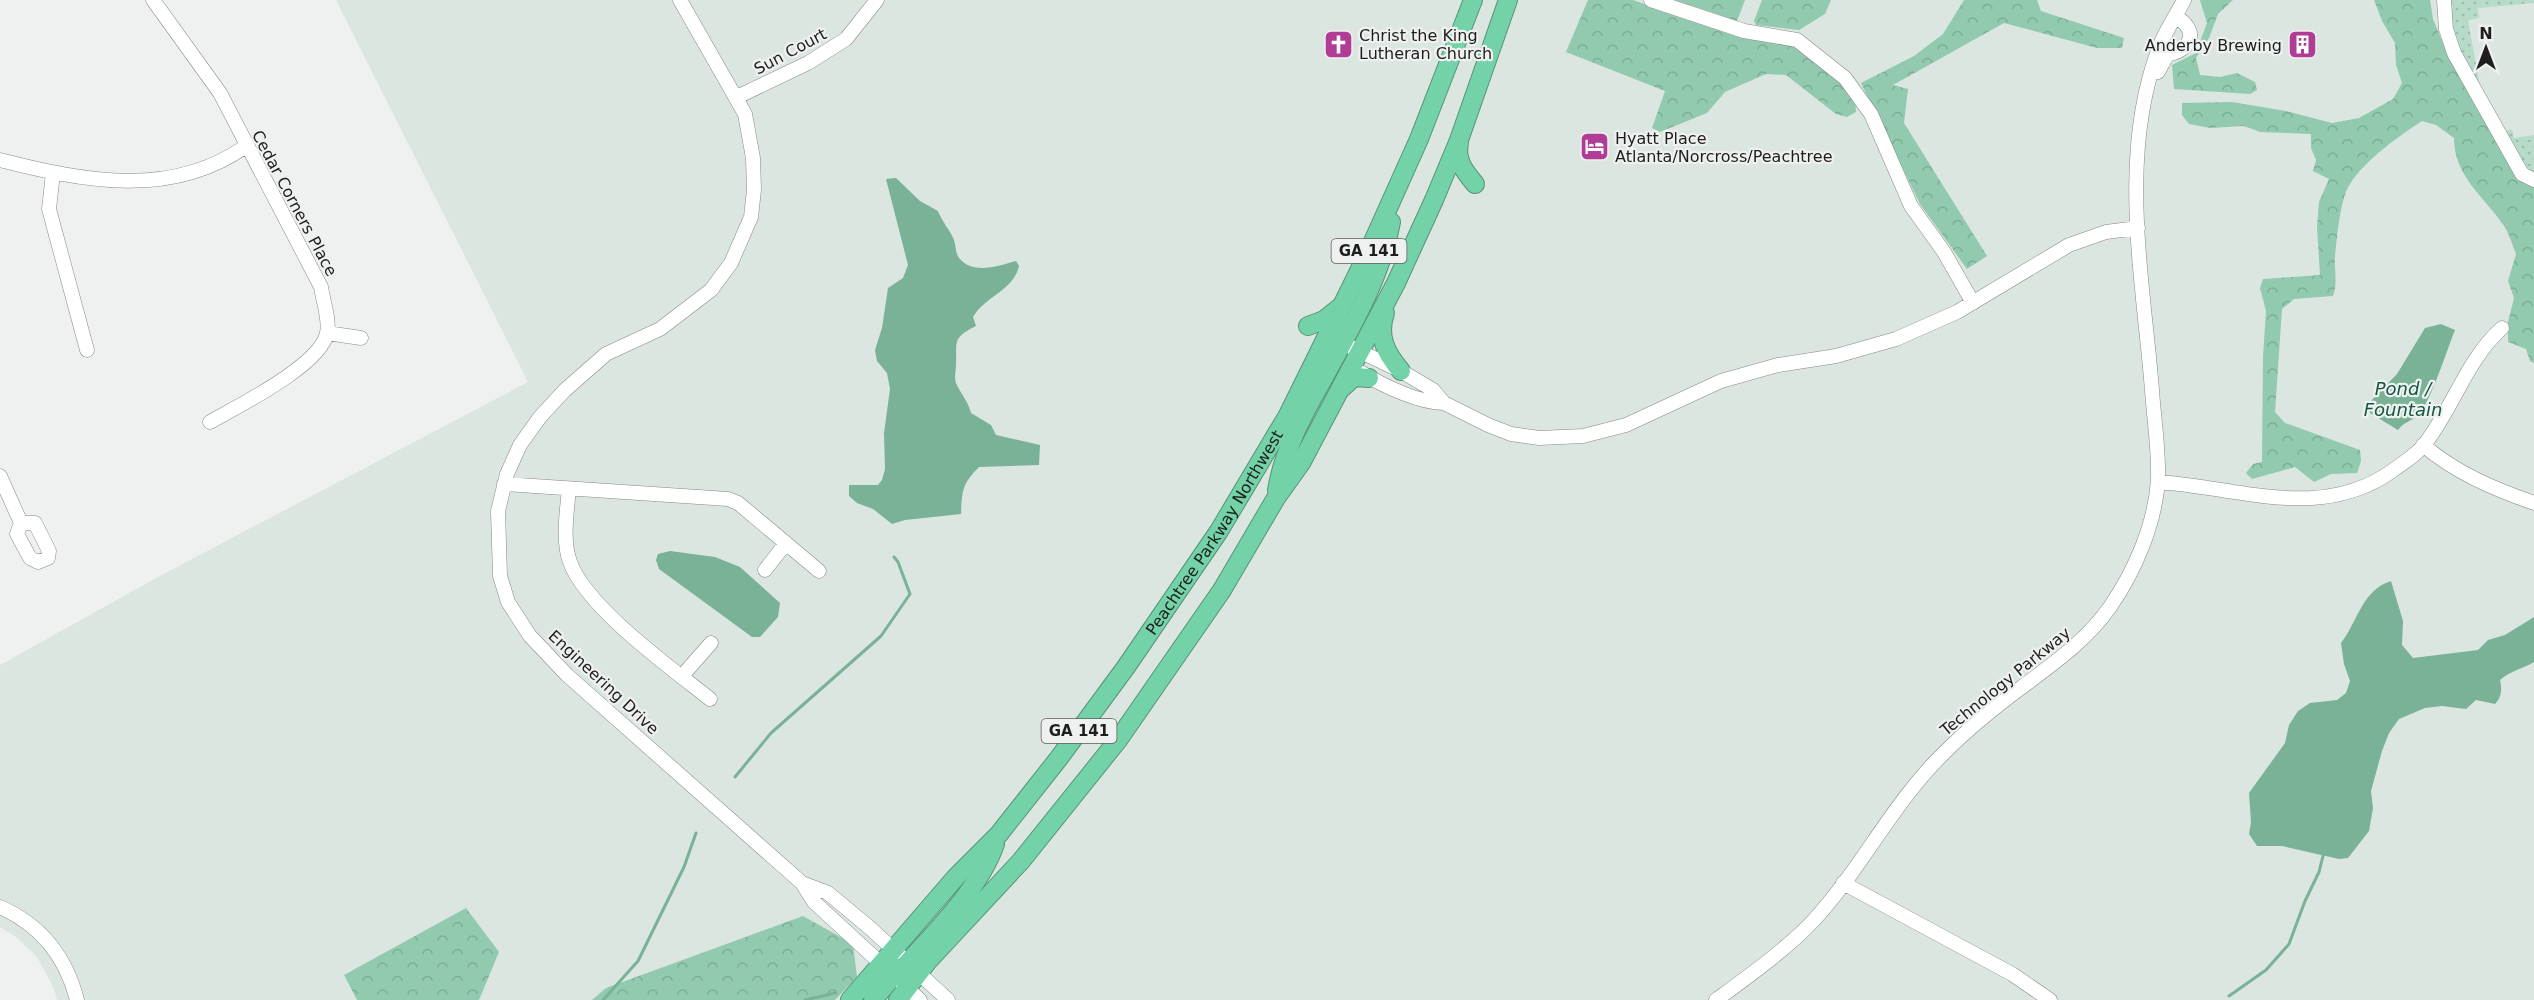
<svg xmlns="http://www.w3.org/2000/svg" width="2534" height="1000" font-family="'DejaVu Sans',sans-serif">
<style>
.built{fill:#dbe6e0}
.grass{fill:url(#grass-dots)}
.forest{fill:url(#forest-crowns)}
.water{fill:#79b296}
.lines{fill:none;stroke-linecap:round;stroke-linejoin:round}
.stream{stroke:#79b296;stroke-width:3}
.minor-casing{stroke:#868987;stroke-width:15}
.highway-casing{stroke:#559377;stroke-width:20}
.minor{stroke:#fff;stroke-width:14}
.highway{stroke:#73d2a7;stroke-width:18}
.labels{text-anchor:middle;stroke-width:4.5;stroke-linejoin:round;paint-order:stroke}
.shield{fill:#eef1ef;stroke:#5c5d5c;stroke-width:1.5}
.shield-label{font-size:15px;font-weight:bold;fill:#1d1e1d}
.poi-label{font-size:16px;fill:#1d1e1d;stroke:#eef1ef;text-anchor:start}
.street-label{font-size:16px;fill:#1d1e1d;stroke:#eef1ef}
.water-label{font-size:18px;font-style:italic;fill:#10573d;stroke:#eef1ef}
</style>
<defs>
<pattern id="grass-dots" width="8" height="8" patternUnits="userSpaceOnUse" patternTransform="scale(1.5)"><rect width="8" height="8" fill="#b7dbc9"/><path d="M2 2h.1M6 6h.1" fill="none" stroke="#9dbcac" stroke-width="1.8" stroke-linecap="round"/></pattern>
<pattern id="forest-crowns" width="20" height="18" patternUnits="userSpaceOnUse" patternTransform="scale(1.5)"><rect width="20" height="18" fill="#91caae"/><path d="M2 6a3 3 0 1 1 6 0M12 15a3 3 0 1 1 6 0" fill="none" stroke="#7dad95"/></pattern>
</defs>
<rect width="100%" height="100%" fill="#eef1ef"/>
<path class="built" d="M336,0H2534V1000H57L53,986L36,956L16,937L0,927V665L158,577L528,382Z"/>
<path class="grass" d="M2451,0H2534V3L2478,8L2479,18L2468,20L2480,87L2497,116L2494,117L2453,37Z
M2512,129L2514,138L2534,135V174L2520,162L2503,132Z"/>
<path class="forest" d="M1588,0H1633L1745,39L1789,43L1834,76L1855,101L1856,112L1847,117L1836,114L1786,75L1766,74L1725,92L1707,113L1660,132L1652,128L1665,91L1566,52Z
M1675,0H1745L1737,21Z
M1762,0H1831L1825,14L1799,30L1756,25L1754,21Z
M1964,0H2037L2041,11L2124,38L2122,48H2097L2004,23L1893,85L1908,89L1904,123L1987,256L1967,269L1920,204L1861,83L1914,56L1943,34Z
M2200,0H2233L2218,14L2209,38L2196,58L2200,75L2220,77L2237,73L2255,82L2257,90L2250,94L2174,89L2172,65L2196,53L2207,23Z
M2374,0H2430L2433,19L2443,43L2514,173L2522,182L2534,186V363L2530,361L2526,349L2508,342V322L2514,298L2508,281L2516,254C2512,244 2509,232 2502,223C2482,195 2454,175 2454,138L2436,125L2422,121C2399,136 2365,160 2350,184C2340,198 2337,238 2335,256C2334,270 2338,282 2333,296L2294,299L2282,309L2275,412L2285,423L2360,450L2361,461L2357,473L2331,474L2314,482L2295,467L2252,479L2246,473L2253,464L2262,462L2263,356L2266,311L2260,288L2263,279L2320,275L2317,227L2319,202L2329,179L2313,171L2316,160L2311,148V134L2260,132L2244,126L2210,128L2189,124L2182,115V103L2232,102L2286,111L2332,123L2359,118L2393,99L2402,83L2396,65L2395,43L2382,21Z
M466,908L499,952L479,1000H357L344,975Z
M803,916L853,944L857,977L835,1000H592L606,988Z"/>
<path class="water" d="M896,178L920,201L938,211C942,222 950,230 954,240C956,246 955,252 959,258C973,275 998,266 1016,261L1019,266C1014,290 984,297 973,317L976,326C952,338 957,341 956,364C956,370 954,378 956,383C961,394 968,401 971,413L991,425L996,435L1040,445L1039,465L979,467C962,484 962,491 961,514L905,520L892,524L873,509L857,503L849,496V485H878L882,480L885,469L884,433L890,389L887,373L877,361L875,350L882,328L888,288L903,278L908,265L886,179Z
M2441,324L2455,330C2447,349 2430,405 2417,416C2410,422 2405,421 2398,430L2370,413L2366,406L2397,374L2425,328Z
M670,551L715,557L740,567L780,603L778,617L760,637H752L659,569L656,560L658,554Z
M2391,581L2403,621L2402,645L2413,658L2478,650L2488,640L2505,635L2534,617V662C2522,669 2510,671 2500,680C2502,689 2502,697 2495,704L2476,700L2466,709L2442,706L2425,708L2399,719L2389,733L2382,751L2371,791L2373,808L2369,831L2348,858L2339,859L2282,846H2257L2249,834L2251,822L2249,793L2285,743L2289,725L2298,711L2310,703L2337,700L2346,693L2350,681L2344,664L2341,643C2358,621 2362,590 2391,581Z"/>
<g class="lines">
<path class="stream" d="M735,777L771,733L881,636L910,594L898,562L894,557
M2229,996L2266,970L2289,944L2305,901L2319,872L2323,856
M603,1000L638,961L684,867L696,833
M805,1000L835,993"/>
<defs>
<path id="minor" d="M153,0L220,93L321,287C323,301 330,320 327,333C321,365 238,406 210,422
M680,0L745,114L753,158L754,190L751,217L731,263L711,290L660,329L606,354L565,390L540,417L520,445L507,474L498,511L500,576L508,602L530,636L567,675L802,883L814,902L887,969
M1651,0L1744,31L1797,40L1845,78L1871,114L1911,206L1944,252L1973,303
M2444,0L2446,29L2454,53L2522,174L2534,180
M2158,72L2167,55C2192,49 2200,31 2175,16
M737,97L808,63L846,39L877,0
M0,160C83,181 171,199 246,146
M53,173L49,209L87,350
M327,333L361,338
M1334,339L1401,371L1433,390L1444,403L1488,425L1511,434L1539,438L1583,436L1626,425L1721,381L1778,365L1836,356L1896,339L1957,312L2069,245L2106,232L2138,228
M1362,373C1384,386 1419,403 1444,403
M2423,445C2456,473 2494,489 2534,503
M0,476L21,523
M2158,482C2238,487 2320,522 2392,471C2403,463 2415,456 2424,445C2453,408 2467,359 2502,328
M504,484L728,499L738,503L819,571
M569,489C567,511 562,540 570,562C586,607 672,669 710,699
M21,523H35L49,551L48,558L38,562L30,558L17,534Z
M765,570L786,543
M682,676L711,643
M802,883L828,893L870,928L948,1000
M1843,883L2012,974L2050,1000
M0,907C41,925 66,957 77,1000
M901,982L920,1000
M1716,1000C1746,978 1788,948 1813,921C1862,868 1893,802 1945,752C1969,728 1995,707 2022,687C2054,663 2087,640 2110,607C2135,571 2155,524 2158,480C2159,450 2154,420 2152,390C2143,278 2118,156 2159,48C2165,31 2176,16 2184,0"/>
<g id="highway">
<path d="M1459,143C1455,160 1465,172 1475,184"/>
<path d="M1385,313C1377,337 1386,353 1401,371"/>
<path d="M1308,326L1324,320L1339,308"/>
<path d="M1341,389L1354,377L1369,378"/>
<path d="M1277,490C1284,450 1302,416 1322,381C1349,331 1381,278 1391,222"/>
<path d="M895,977C928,938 978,893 995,844"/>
<path id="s1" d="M850,1000L956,877L999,834L1059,758L1126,667L1219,531L1288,415L1367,255L1419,139L1473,0"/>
<path d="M873,1000L901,967"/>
<path d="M898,1000L928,961L1021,861L1118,740L1222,590L1276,498L1301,463L1396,283L1434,200L1459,140L1508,0"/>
</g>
</defs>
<use href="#minor" class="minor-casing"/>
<use href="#highway" class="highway-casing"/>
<use href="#minor" class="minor"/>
<use href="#highway" class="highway"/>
</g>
<defs>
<symbol id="church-square" viewBox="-11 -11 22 22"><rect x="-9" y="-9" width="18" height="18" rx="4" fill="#b03c95" stroke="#eef1ef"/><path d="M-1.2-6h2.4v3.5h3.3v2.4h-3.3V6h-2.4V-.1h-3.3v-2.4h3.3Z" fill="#fff"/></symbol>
<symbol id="building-square" viewBox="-11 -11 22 22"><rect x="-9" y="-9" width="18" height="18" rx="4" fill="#b03c95" stroke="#eef1ef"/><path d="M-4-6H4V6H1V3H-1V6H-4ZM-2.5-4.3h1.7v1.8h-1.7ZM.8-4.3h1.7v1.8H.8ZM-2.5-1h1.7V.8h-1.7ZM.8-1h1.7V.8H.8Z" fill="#fff"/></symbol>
<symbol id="hotel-square" viewBox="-11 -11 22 22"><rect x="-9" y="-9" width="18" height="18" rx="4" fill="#b03c95" stroke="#eef1ef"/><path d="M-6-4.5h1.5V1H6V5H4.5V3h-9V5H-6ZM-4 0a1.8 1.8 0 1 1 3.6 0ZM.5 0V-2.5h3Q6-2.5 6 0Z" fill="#fff"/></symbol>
</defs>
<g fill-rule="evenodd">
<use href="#church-square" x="1322" y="28" width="33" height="33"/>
<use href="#building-square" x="2286" y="28" width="33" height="33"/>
<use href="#hotel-square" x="1578" y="130" width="33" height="33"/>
</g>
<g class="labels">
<g class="shield">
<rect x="1331.5" y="239" width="75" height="24" rx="4.5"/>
<rect x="1041.5" y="719" width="75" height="24" rx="4.5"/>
</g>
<g class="shield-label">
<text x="1369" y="256">GA 141</text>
<text x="1079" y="736">GA 141</text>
</g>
<g class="poi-label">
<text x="1359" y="41">Christ the King<tspan x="1359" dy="18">Lutheran Church</tspan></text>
<text x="2282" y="51" text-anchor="end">Anderby Brewing</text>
<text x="1615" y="144">Hyatt Place<tspan x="1615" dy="18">Atlanta/Norcross/Peachtree</tspan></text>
</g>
<g class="street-label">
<text transform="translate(790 51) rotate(-28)" y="6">Sun Court</text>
<text transform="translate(295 203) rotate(62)" y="6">Cedar Corners Place</text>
<text dy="6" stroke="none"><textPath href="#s1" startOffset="594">Peachtree Parkway Northwest</textPath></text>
<text transform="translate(2005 681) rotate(-39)" y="6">Technology Parkway</text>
<text transform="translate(604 682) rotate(43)" y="6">Engineering Drive</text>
</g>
<g class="water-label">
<text x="2403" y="395">Pond /<tspan x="2403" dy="21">Fountain</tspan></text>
</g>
</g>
<g transform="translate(2486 48)" stroke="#eef1ef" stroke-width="4.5" paint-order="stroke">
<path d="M0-4.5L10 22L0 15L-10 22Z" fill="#1d1e1d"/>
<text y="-9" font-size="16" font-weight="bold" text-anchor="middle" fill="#1d1e1d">N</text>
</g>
</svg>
